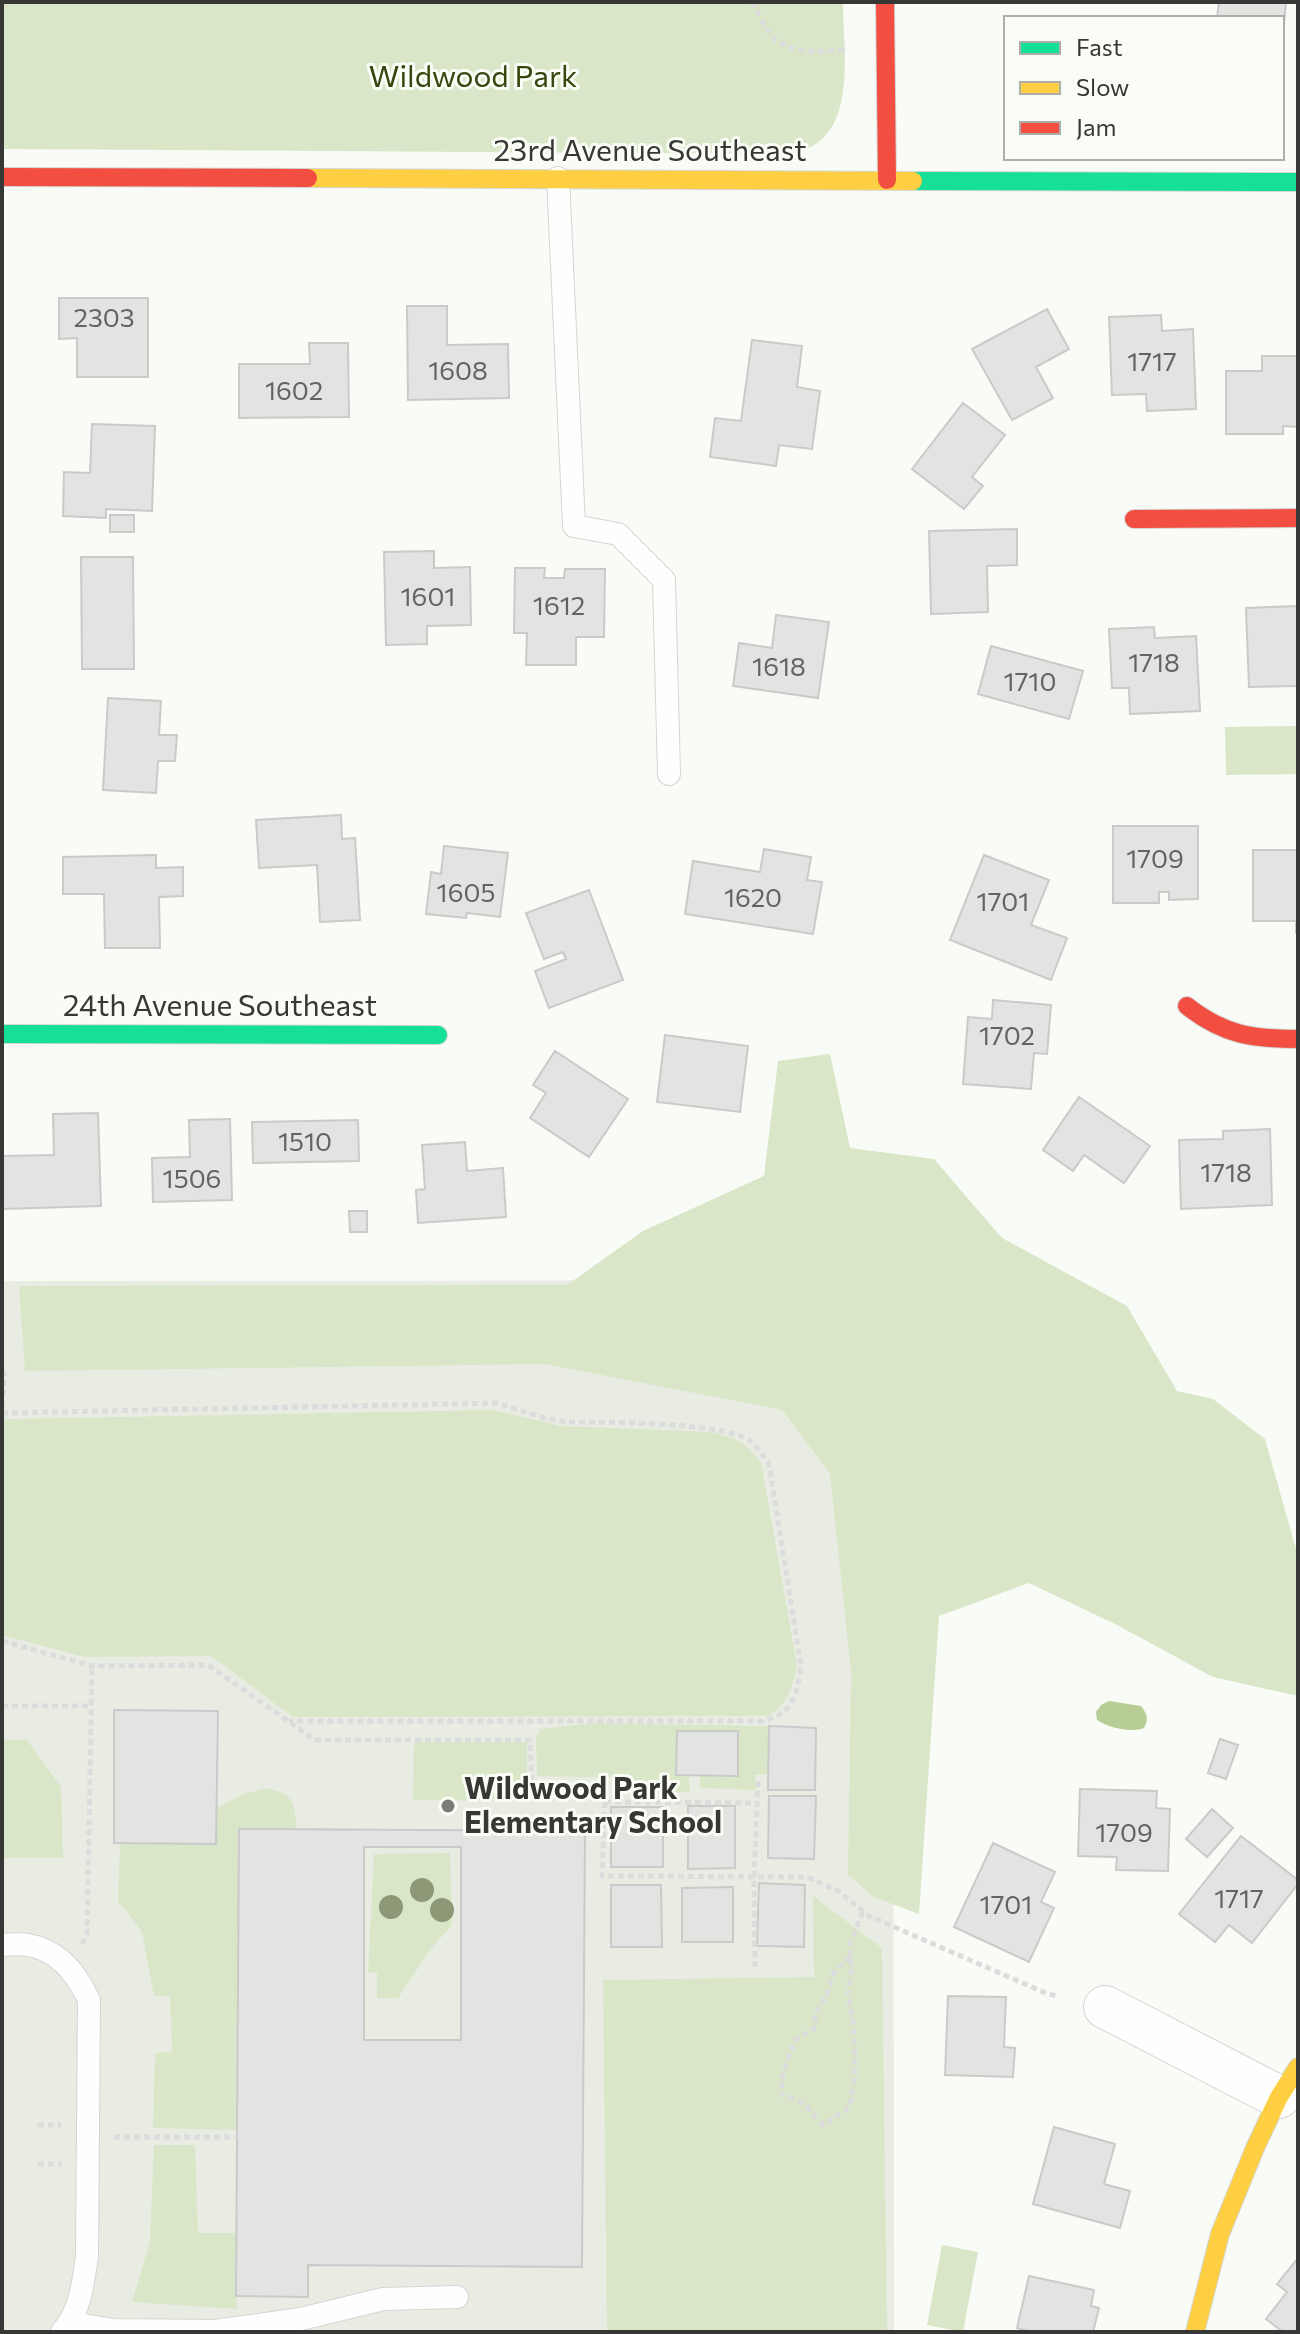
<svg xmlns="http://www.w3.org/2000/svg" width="1300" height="2334" font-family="Commissioner,sans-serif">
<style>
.built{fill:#e9ece3}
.green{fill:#dae6c8}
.water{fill:#b8cd95}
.building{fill:#e2e4e2;stroke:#c9cac9;stroke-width:2;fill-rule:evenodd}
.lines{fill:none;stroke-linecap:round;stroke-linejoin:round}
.lane-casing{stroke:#d4d6d3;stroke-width:24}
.street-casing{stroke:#d4d6d3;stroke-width:44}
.fast-casing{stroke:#d4d6d3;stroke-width:20}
.slow-casing{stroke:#d4d6d3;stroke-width:20}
.jam-casing{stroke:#d4d6d3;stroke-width:20}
.path{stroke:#dbdcdb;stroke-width:5;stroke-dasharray:6 4;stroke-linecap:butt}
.lane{stroke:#fefefe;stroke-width:22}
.street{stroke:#fefefe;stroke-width:42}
.fast{stroke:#16e098;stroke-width:18}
.slow{stroke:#ffcf43;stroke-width:18}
.jam{stroke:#f24e42;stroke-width:18}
.tree{fill:#8d9877}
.poi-dot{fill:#7b7c79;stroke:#fafcf6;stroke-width:3}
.labels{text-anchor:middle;stroke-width:6;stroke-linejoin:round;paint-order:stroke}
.number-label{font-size:26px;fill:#636461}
.park-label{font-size:30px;fill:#35470e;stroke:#fafcf6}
.street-label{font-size:30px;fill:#373835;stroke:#fafcf6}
.poi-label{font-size:30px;font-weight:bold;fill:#373835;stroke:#fafcf6;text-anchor:start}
</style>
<rect width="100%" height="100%" fill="#f9fbf7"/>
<path class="built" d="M893,1280L894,2332H2V1281Z"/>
<path class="green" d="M2,2H843C843,56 861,148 784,154L2,149Z
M1296,726L1297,774L1226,775L1225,727Z
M830,1054L850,1148L934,1159L1002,1238L1127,1306L1177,1391L1213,1399L1265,1439L1298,1556V1696L1213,1677L1117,1625L1029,1583L939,1616L919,1914L874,1897L848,1875L851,1671L830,1474L782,1410L545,1364L25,1371L19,1286L567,1285L643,1231L764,1176L778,1061Z
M493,1410L561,1426L710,1432C736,1438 744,1441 761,1462L797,1665C792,1688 789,1702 769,1716L293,1717L211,1656L84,1657L2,1635V1421L8,1419Z
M594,1723L769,1726V1774L755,1775L756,1790L700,1788V1776H738V1732L677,1731L676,1775L689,1776L690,1792L627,1793V1778L537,1776L536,1737L540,1729Z
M2,1740H27L61,1787L63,1858H2Z
M414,1742H527V1801L413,1800Z
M266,1788C295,1795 294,1802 297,1829H239L237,2130L153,2128L155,2053L172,2052L170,1996H154L142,1932L126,1910L118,1903L120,1843L216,1844L217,1808L244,1794Z
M450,1853L452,1925L430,1950L398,1998H377V1972L368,1973L374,1854Z
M813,1896L882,1948L887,2332H607L603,1980L814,1977Z
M154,2145H195L198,2233H237V2309L132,2302L150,2241Z
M942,2245L978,2252L963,2332L927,2325Z"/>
<path class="water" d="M1109,1701L1141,1706C1147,1714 1149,1718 1144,1728C1131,1733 1109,1728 1097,1720L1096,1712L1101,1705Z"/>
<path class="building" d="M1219,2H1286L1283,35L1282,18H1217Z
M59,298H148V377H77V338L59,339Z
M407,306H447V345L508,344L509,398L408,400Z
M1047,309L1069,349L1036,367L1053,398L1012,420L972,349Z
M1161,315L1162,331L1193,329L1196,409L1147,411L1146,394L1112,395L1109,317Z
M752,340L802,346L797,387L820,391L812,449L779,445L776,466L710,457L715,418L741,421Z
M309,343H348L349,417L239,418V364H310Z
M1262,356H1298V427L1283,426V434H1226V371H1262Z
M963,403L1005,435L972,477L983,486L964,509L912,469Z
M92,424L155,426L152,511L106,509V518L63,516L64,472L90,473Z
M110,515H134V532H110Z
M1017,529V565L987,566L988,612L931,614L929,531Z
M434,551V568L470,567L471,625L427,626V644L386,645L384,552Z
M81,557H133L134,669H82Z
M515,568H545L544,578H564L565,569H605L604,637H576V665H526L527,633H514Z
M1298,606V686L1249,687L1246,608Z
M776,615L829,622L818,698L733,686L739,643L772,648Z
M1154,627L1155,638L1196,636L1200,711L1130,714L1129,688H1112L1109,629Z
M991,646L1083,671L1069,719L978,694Z
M108,698L161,701L159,735H177L175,761H158L156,793L103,790Z
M341,815L342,839L355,838L360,920L320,922L317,865L259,868L256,820Z
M1113,826H1198V899L1169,900V892H1159V903H1113Z
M444,846L508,853L500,917L467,913L466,918L426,914L431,872L441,874Z
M764,849L811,857L807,880L822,882L813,934L685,914L693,861L760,872Z
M1253,850H1298V933H1296V921H1253Z
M156,855V868L183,867V896L159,897L160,948H105L104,894H63V857Z
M984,855L1049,880L1031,925L1067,938L1051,980L950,940Z
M589,890L623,980L549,1008L535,971L566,959L563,952L544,959L526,913Z
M993,1000L1051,1005L1047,1054L1034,1053L1031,1089L963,1084L968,1017L992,1019Z
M665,1035L748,1046L740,1112L657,1102Z
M555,1051L628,1099L589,1157L530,1118L546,1093L533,1085Z
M1079,1097L1150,1146L1124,1183L1084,1155L1073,1171L1043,1150Z
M98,1113L101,1206L3,1209L2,1156L54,1155L53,1114Z
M230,1119L232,1200L153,1202L152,1158L190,1157L189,1120Z
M358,1120L359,1161L253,1163L252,1122Z
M1270,1129L1272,1205L1181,1209L1179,1140L1223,1139V1131Z
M465,1142L467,1171L503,1168L506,1217L418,1223L416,1190L425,1189L422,1145Z
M349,1211H367V1232H350Z
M114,1710L218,1711L216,1844L114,1843Z
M769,1726L816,1728L815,1790H768Z
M677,1731H738V1776L676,1775Z
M1220,1739L1238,1745L1226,1779L1208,1773Z
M1080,1789L1157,1791L1156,1808L1170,1809L1168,1871L1116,1870L1117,1857L1078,1856Z
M769,1796H816L814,1859L768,1858Z
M688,1806H735V1868L688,1869Z
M611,1807H663V1867H611Z
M1212,1809L1233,1828L1207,1857L1186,1839Z
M239,1829L585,1831L582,2267L308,2265V2297L236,2296ZM364,1847H461V2040H364Z
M1241,1836L1298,1880V1884L1252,1943L1229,1925L1215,1942L1179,1914Z
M993,1843L1055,1872L1041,1902L1054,1908L1029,1962L954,1927Z
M759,1883L805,1885L804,1947L757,1946Z
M611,1885H661L662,1947H611Z
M733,1887V1942H682V1888Z
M948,1996L1006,1997L1004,2047L1015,2048L1013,2077L945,2075Z
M1054,2127L1115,2144L1104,2184L1130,2191L1120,2228L1033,2204Z
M1298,2258V2332H1283L1266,2319L1287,2292L1277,2284Z
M1029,2276L1094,2290L1091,2306L1099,2308L1093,2332H1032L1017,2328Z"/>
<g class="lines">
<defs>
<path id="lane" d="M558,178L574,526L618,534L664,580L669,774
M2,1945C10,1945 20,1943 28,1945C59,1950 77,1974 89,2000L87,2256C83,2282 81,2311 62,2332
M70,2323L114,2330L215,2331L301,2319L383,2299L457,2297"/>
<path id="street" d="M1105,2007L1279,2097"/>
<path id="fast" d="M913,181L1298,182
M2,1034L438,1035"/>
<path id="slow" d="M308,178L913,181
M1195,2332L1220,2234L1255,2148L1279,2097L1298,2067"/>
<path id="jam" d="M885,2L887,180
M2,177L308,178
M1134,519L1298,518
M1187,1006C1224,1035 1252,1039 1298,1039"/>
</defs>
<use href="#lane" class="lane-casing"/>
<use href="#street" class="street-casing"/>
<use href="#fast" class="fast-casing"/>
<use href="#slow" class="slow-casing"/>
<use href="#jam" class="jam-casing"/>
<path class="path" d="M752,2C759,13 766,33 777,41C797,55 824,51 847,50
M2,1371L5,1376L2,1404
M2,1413L497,1403L541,1417L564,1422C602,1422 721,1422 749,1440C757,1446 763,1457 769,1464L801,1666C796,1696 795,1713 762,1721H289
M2,1641L92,1666L208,1665L315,1740H530L532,1794H605L602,1876L807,1877L840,1892L869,1916L1048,1994L1058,1996
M2,1706H92
M605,1802L758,1803
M82,1944L87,1934L92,1666
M850,1957L833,1974L827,1995L817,2010L814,2029L795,2040L783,2071L781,2094L803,2103L823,2125L850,2107L855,2073L854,2027L848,1993L851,1973L850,1944L863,1911
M755,1967L754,1878L758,1779
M38,2125H61
M114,2137H237
M38,2164H62"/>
<use href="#lane" class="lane"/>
<use href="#street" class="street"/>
<use href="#fast" class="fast"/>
<use href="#slow" class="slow"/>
<use href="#jam" class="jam"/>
</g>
<g class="tree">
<circle cx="422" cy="1890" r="12"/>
<circle cx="391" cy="1907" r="12"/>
<circle cx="442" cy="1910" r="12"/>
</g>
<circle class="poi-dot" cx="448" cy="1806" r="8"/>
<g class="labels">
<g class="number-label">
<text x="104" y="327">2303</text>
<text x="1152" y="371">1717</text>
<text x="458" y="380">1608</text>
<text x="294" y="400">1602</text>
<text x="428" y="606">1601</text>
<text x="559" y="615">1612</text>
<text x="1154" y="672">1718</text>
<text x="779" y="676">1618</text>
<text x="1030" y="691">1710</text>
<text x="1155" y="868">1709</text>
<text x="466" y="902">1605</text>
<text x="753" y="907">1620</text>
<text x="1003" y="911">1701</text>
<text x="1007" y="1045">1702</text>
<text x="305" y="1151">1510</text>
<text x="1226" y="1182">1718</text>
<text x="192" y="1188">1506</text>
<text x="1124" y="1842">1709</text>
<text x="1239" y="1908">1717</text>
<text x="1006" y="1914">1701</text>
</g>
<g class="park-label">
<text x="473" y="87">Wildwood Park</text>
</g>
<g class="street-label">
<text x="650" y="161">23rd Avenue Southeast</text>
<text x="220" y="1016">24th Avenue Southeast</text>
</g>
<g class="poi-label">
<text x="464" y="1799">Wildwood Park<tspan x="464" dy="34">Elementary School</tspan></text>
</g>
</g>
<rect width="1300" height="2334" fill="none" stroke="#373835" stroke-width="8"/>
<rect x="1004" y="16" width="280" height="144" fill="#fafcf6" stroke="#acaea9" stroke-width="2"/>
<rect x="1020" y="42" width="40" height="12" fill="#16e098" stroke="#acaea9" stroke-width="2"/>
<text x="1076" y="56" font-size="24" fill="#373835">Fast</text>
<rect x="1020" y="82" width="40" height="12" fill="#ffcf43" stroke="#acaea9" stroke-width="2"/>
<text x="1076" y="96" font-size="24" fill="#373835">Slow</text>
<rect x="1020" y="122" width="40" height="12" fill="#f24e42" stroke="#acaea9" stroke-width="2"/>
<text x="1076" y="136" font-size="24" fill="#373835">Jam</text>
</svg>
